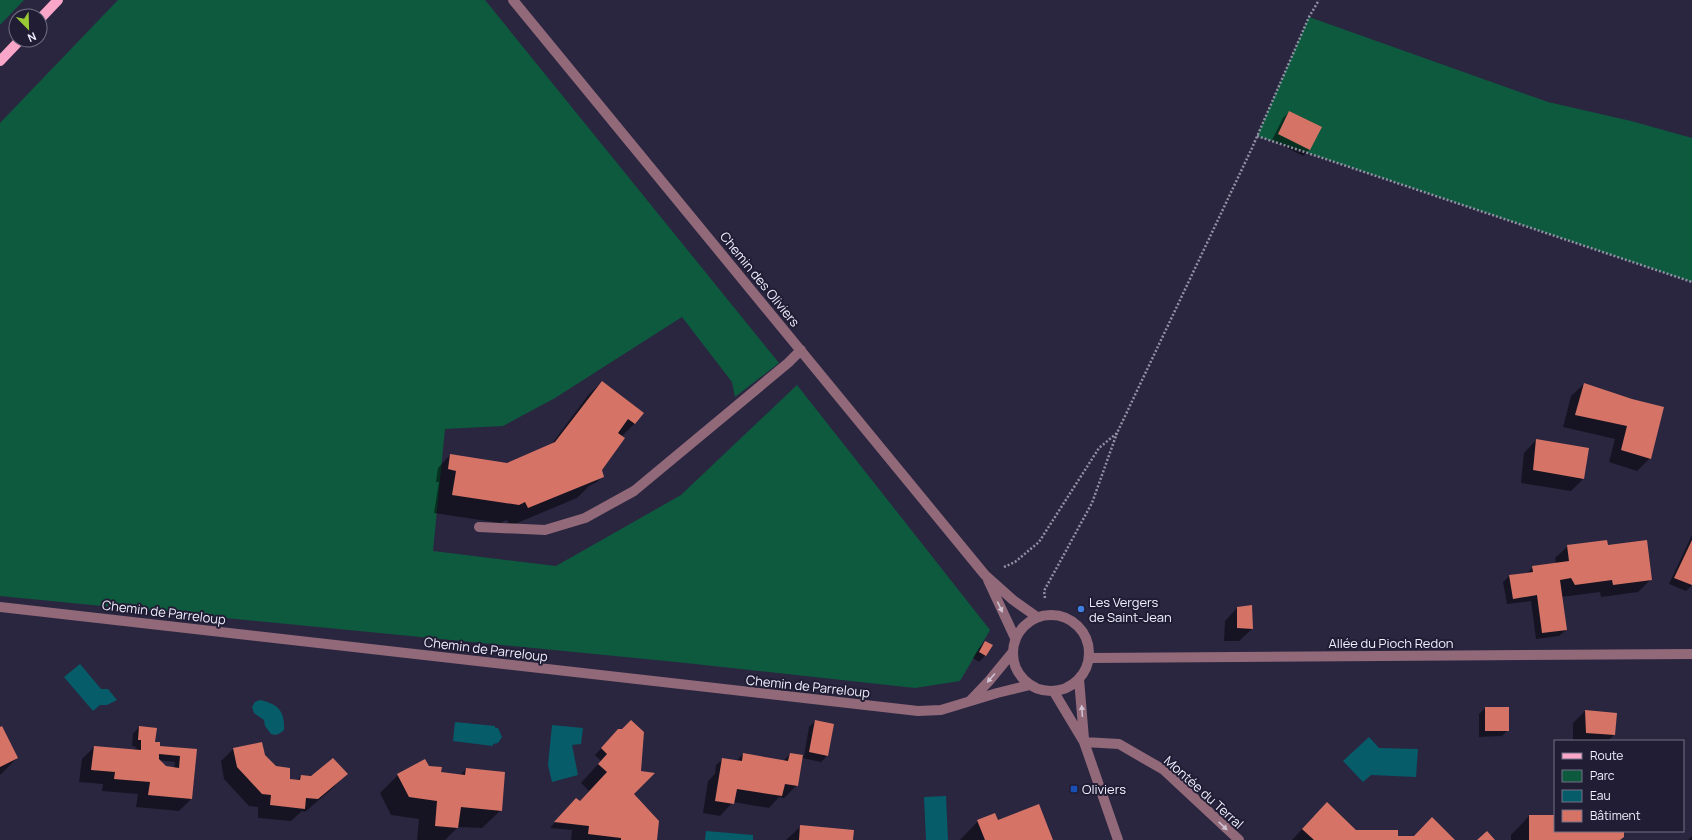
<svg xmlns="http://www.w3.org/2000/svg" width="1692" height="840" font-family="Manrope,sans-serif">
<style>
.green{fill:#0e5a3f}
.water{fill:#065c69}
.shadow{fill:#0007;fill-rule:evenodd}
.building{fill:#d57466;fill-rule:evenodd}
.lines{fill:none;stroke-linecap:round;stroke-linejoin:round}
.path{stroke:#9290a4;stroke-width:2.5;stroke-dasharray:2 2;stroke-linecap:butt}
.minor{stroke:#916979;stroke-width:10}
.major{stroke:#f9a6c8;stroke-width:10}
.oneway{fill:#cfc1cf}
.shop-dot{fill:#3f7fe0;stroke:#201d35;stroke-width:1.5}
.transit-dot{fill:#1a4fb4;stroke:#201d35;stroke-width:1.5}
.labels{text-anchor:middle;stroke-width:4;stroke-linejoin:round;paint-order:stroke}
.street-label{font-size:13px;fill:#f1f0fe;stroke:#201d35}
.poi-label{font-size:13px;fill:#f1f0fe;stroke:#201d35;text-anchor:start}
</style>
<rect width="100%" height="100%" fill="#2a2640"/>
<path class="green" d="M0,0H24L0,25Z
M118,0H485L779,363L735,397L732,382L682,317L555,398L503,426L445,429L433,551L556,566L681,495L797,385L990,630L960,681L915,688L676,662L0,596V123Z
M1309,17L1548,102L1631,121L1692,138V282L1257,136Z"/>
<path class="water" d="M80,664L101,689H108L117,700L107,705H100L93,711L64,677Z
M260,700C278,704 285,711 284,730C279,734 277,736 271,734L265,726L264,720L254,713L252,707L255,702Z
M455,722L495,726V728H498L502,737L498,743L493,744V746L453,741Z
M552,725L583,728L581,744L572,745L578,775L552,782L548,765Z
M1369,737L1379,748L1418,749L1416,777L1371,775L1363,782L1343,761Z
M946,796L948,840H926L924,797Z
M706,831L753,835V840H705Z"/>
<path class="shadow" d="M1289,112L1321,128L1309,150L1303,156L1272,140L1283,118Z
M602,382L635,423L622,436L600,470L603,476L597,482L589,486L577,498L510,526L507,520L500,523L434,513L439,482H436L438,468L450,455L507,464L551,445L589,394Z
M1584,384L1632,400L1650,458L1637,471L1609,462L1615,439L1563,427L1571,396Z
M1536,440L1588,449L1583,479L1571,491L1521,483L1524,453Z
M1692,535V585L1686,591L1669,584Z
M1568,546H1607L1651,579L1638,592L1601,597L1600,592L1561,597L1566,630L1559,636L1536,639L1531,601L1507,604L1503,582L1509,576L1527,573L1533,567L1556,564L1555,558Z
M1237,608L1252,629L1239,641H1224L1225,621Z
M985,642V656L979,662L973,658L979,648Z
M1485,708L1508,730L1502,736L1479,737V714Z
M1585,711L1616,714L1614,735L1608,741H1573V723Z
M815,721L833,725L827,756L821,762L802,758L797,785L784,798L779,797L769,808L733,802L720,816L703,813L708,781L715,774L716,765L723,759L736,761L743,754L783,761L790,754L804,756L809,727Z
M139,727L159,747L196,750L191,799L179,811L136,807L138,794L102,791L103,784L79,782L82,759L94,747L133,750L137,747L132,746L133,734ZM158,760L175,762L174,768L165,767Z
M0,728L17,758L0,775Z
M612,737L633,794L656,840H571L572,830L550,828L570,805L579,802L589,791L581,783L601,761L595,755Z
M233,749L264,755L289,779L297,780L301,776L346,774L334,787L305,812L302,811L291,821L258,818V807L249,806L224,779L221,761Z
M428,767L440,773L460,775L466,769L501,810L482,828L458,827L445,840H417L419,819L391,815L380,793L398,775Z
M1314,816L1356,832L1397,837L1454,840H1292Z
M1529,816H1555V831H1623L1620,840H1511V835Z
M978,821H998L1052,840H960Z
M801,826L852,840H786Z
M1692,836V840H1688Z"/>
<path class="building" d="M1289,111L1322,127L1310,150L1278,134Z
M602,381L644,413L635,424L628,419L618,433L625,438L602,470L604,477L528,508L525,502L519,505L452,495L456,471L448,469L450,454L507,463L555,442Z
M1584,383L1632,399L1664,407L1651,459L1621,450L1627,426L1575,415Z
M1536,439L1589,448L1584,479L1533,470Z
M1607,540L1608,545L1647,540L1652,580L1613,585L1612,580L1575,585L1571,578L1560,580L1567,630L1542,633L1537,595L1513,599L1509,575L1533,572L1532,566L1569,561L1567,545Z
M1692,540V585L1674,578Z
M1252,605L1253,629L1237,628V607Z
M985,641L993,645L986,656L979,652Z
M1485,707H1509V731H1485Z
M1585,710L1617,713L1615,735L1586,733Z
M631,720L644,732L641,771L655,773L634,794L659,821L657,840H621V838L588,834L589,826L554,822L576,798L580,801L607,772L598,764L607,754L601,748L618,729H622Z
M815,720L834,724L828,756L809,752Z
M2,726L18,758L0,767V727Z
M139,726L157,728L155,742H160V746L197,749L192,799L148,795L150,782L114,779L115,772L91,770L94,746L141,750V740H138ZM159,754L180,756L179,768L166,766L159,759Z
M262,742L265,755L276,766L290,768V779L300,780L301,775L311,776L333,758L348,774L318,799L306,798L305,809L270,805L271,795L262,794L237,767L233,748Z
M743,753L788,761L790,753L803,755L798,786L785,784L782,796L737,789L734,804L715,801L722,758L742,761Z
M425,759L429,766L442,767L441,772L465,775L466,768L505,772L502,811L461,807L458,828L435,826L437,801L409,797L397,774Z
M1327,802L1356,830H1398V836H1414L1432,817L1455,840H1314L1302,829Z
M1039,804L1053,840H985L977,820L995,813L998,820Z
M1529,815H1555V831H1624V837L1620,840H1529Z
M800,825L854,830L853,840H799Z
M1487,831L1495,840H1477Z"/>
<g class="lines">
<path class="path" d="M1257,136L1692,282
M1004,567L1015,562L1039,542L1099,448L1117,433L1252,148L1309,17L1319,0
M1045,598L1044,591L1092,503L1117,433"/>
<path class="minor" d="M513,0L985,575L1013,600L1037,617
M479,527L545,530L585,518L634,491L788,363L801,350
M988,580L1015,638
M0,607L918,711L941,710L997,693L1030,685
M1013 653a38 38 0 1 1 76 0a38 38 0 1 1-76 0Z
M1090,658L1692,654
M1079,679L1084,739
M1054,692L1084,742L1118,840
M970,701L989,681L1012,653
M1084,742L1119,744L1164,770L1239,840"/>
<path class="major" d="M40,19L58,0
M0,61L20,40"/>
</g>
<defs><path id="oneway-solid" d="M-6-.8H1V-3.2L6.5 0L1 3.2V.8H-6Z"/></defs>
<g class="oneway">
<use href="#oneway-solid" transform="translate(1000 607) rotate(65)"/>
<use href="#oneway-solid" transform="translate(991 678) rotate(131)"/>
<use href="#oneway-solid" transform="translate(1082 711) rotate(-94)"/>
<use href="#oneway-solid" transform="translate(1223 826) rotate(43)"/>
</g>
<circle class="shop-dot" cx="1081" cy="609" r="4"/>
<rect class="transit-dot" x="1070" y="785" width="8" height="8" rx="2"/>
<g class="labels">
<g class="street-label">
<text transform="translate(760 279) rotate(51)" y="5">Chemin des Oliviers</text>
<text transform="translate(164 612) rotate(7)" y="5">Chemin de Parreloup</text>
<text x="1391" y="648">Allée du Pioch Redon</text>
<text transform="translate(486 649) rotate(7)" y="5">Chemin de Parreloup</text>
<text transform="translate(808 686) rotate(6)" y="5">Chemin de Parreloup</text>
<text transform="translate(1204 792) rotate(42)" y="5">Montée du Terral</text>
</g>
<g class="poi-label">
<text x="1089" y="607">Les Vergers<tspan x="1089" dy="15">de Saint-Jean</tspan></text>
<text x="1082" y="794">Oliviers</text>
</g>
</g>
<rect x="1554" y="740" width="130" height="92" fill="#201d35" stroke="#747185"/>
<rect x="1562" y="753" width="20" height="6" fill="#f9a6c8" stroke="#747185"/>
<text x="1590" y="760" font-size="12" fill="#f1f0fe">Route</text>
<rect x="1562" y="770" width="20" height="12" fill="#0e5a3f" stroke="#747185"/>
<text x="1590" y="780" font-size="12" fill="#f1f0fe">Parc</text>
<rect x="1562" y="790" width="20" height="12" fill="#065c69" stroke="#747185"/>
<text x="1590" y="800" font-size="12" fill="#f1f0fe">Eau</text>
<rect x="1562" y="810" width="20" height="12" fill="#d57466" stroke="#747185"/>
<text x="1590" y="820" font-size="12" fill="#f1f0fe">Bâtiment</text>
<g transform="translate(28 28) rotate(157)"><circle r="19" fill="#201d35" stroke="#747185"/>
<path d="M0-3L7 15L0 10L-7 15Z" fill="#9acb34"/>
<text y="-6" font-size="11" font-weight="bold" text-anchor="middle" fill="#f1f0fe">N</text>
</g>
</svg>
